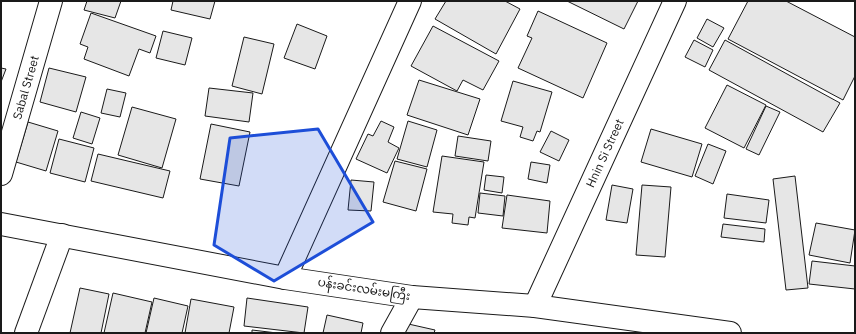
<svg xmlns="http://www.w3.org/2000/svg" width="856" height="334" font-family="'IBM Plex Sans','Noto Sans Myanmar',sans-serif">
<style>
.building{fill:#e6e6e6;stroke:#1a1a1a}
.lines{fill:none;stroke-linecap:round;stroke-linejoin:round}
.street-casing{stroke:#1a1a1a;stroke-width:24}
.primary-casing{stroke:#1a1a1a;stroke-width:24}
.street{stroke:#fff;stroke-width:22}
.primary{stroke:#fff;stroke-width:22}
.marked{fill:#1d4ed8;fill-opacity:0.2;stroke:#1d4ed8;stroke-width:3;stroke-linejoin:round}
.labels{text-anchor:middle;stroke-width:3;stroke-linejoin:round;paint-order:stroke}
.street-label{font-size:12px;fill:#1a1a1a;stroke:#fff}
</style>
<rect width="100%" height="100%" fill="#fff"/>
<path class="building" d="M87,1H121L115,18L84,10Z
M173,1H215L210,19L171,10Z
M446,1H505L520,9L496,54L435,19Z
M567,1H638L624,29Z
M748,1H786L855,37V76L843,100L728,39Z
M538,11L607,43L583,98L518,68L532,38L527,36Z
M91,13L156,36L150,53L139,49L129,76L84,59L88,47L80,44Z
M707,19L724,28L713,47L697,38Z
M297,24L327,36L315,69L284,58Z
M433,26L499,61L483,90L463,80L457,91L411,66Z
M163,31L192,38L185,65L156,58Z
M244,37L274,44L262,94L232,86Z
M694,40L713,50L705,67L685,57Z
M725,40L840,103L823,132L709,70Z
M1,68L6,69L1,82Z
M49,68L86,77L76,112L40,102Z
M419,80L480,99L468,135L407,115Z
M513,81L552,92L540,132L537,131L533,141L520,137L523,127L501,121Z
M727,85L766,105L744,148L705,128Z
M209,88L253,93L249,122L205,116Z
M107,89L126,93L120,117L101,113Z
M766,106L780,112L759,155L746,149Z
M132,107L176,119L162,168L118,155Z
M81,112L100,118L92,144L73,138Z
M381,121L394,127L388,142L399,148L387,173L356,159L368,134L373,136Z
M408,121L437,130L427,167L397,159Z
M28,122L58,131L46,171L16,162Z
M211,124L250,132L239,186L200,179Z
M651,129L702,144L692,177L641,162Z
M551,131L569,140L559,161L540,152Z
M458,136L491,141L488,161L455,156Z
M59,139L94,148L85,182L50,173Z
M708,144L726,151L713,184L695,176Z
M98,154L170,171L163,198L91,181Z
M442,156L484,162L475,218L469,217L468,225L452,223L453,214L433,212Z
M395,161L427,169L416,211L383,202Z
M531,162L550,165L547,183L528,179Z
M486,175L504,177L502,193L484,190Z
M795,176L808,288L786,290L773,179Z
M351,180L374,182L371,211L348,210Z
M612,185L633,189L627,223L606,220Z
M642,185L671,187L665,257L636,255Z
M480,193L505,196L503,216L478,213Z
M727,194L769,200L766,223L724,218Z
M507,195L550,201L547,233L502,228Z
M816,223L855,230L850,263L809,255Z
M723,224L765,229L764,242L721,237Z
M812,261L855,266V289L809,284Z
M80,288L109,294L101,333H70Z
M113,293L152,302L145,333H104Z
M154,298L188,306L182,333H146Z
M247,298L308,307L304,333L244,326Z
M191,299L234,307L229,333H185Z
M327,315L363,323L361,333H323Z
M404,323L435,330L434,333H401Z
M252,330L277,333H252Z"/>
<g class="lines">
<defs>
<g id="street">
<path id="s1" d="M1,174L51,1"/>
<path d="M285,278L410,1"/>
<path id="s2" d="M535,306L675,1"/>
<path d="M26,333L62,235"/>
<path d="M392,333L412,297"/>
</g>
<path id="primary" d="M1,224L285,278L412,297L535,306L730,333"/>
</defs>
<use href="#street" class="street-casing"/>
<use href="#primary" class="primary-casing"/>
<use href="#street" class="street"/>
<use href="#primary" class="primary"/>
</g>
<path class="marked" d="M318,129L373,222L274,281L214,245L230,138Z"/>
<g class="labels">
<g class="street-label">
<text dy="4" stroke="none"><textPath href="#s1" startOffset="90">Sabal Street</textPath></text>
<text dy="4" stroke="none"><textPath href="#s2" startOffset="168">Hnin Si Street</textPath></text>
<text transform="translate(364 289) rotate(9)" y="4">ပန်းခင်းလမ်းမကြီး</text>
</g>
</g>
<rect width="856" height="334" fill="none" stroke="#1a1a1a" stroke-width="4"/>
</svg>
